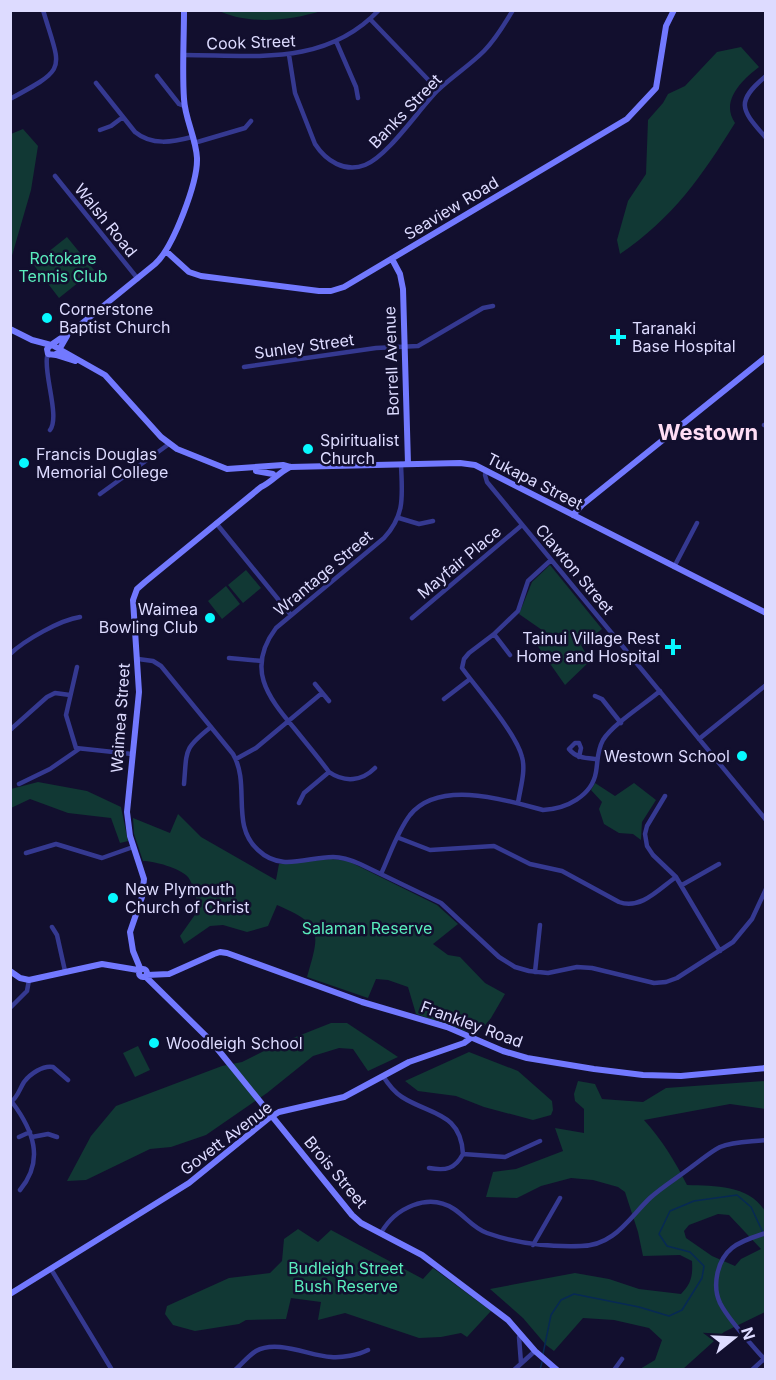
<svg xmlns="http://www.w3.org/2000/svg" width="776" height="1380" font-family="Inter,sans-serif">
<style>
.green{fill:#113834;fill-rule:evenodd}
.lines{fill:none;stroke-linecap:round;stroke-linejoin:round}
.stream{stroke:#072954;stroke-width:1.5}
.street{stroke:#353991;stroke-width:4.5}
.secondary{stroke:#7279ff;stroke-width:6}
.poi-dot{fill:#07f9ff;stroke:#120f2e;stroke-width:2}
.labels{text-anchor:middle;stroke-width:5;stroke-linejoin:round;paint-order:stroke}
.street-label{font-size:16px;fill:#dddbff;stroke:#120f2e}
.park-label{font-size:16px;fill:#5aecbd;stroke:#120f2e}
.poi-label{font-size:16px;fill:#dddbff;stroke:#120f2e;text-anchor:start}
.district-label{font-size:22px;font-weight:bold;fill:#ffddf5;stroke:#120f2e}
</style>
<rect width="100%" height="100%" fill="#120f2e"/>
<path class="green" d="M217,10H321V11C289,21 247,25 217,10Z
M741,47L759,67C742,80 720,101 735,123C702,176 673,218 620,254L617,240L628,201L646,174L648,120L663,103L668,94L685,86L717,52Z
M23,129L38,146L31,190L11,259V134Z
M67,237L94,270L59,298L33,264Z
M550,565L602,629L581,645L590,661L565,685L532,638L542,630L519,614L532,582Z
M246,570L261,588L243,603L228,585Z
M226,586L240,604L222,619L208,601Z
M38,782L87,791L121,807L128,841L120,843L111,818L68,813L30,799L11,808V789Z
M595,783L615,796L634,783L656,800L642,822L641,840L633,834L619,833L604,824L599,809L602,802L591,790Z
M178,814L201,837L276,880L279,864L331,859L348,861L437,905L458,924L433,944L448,955L460,957L485,983L505,994L491,1018L477,1035L416,1014L408,987L388,980L376,979L368,998L307,977C320,932 323,925 277,905L268,926L247,932L223,925L210,926L184,944L180,936L199,909C196,899 194,885 188,877C180,868 154,861 143,861L134,834L133,818L170,833Z
M331,1023H347L398,1057L368,1071L353,1049L339,1048L313,1056L267,1093L206,1135L171,1147L150,1149L86,1180L67,1181L91,1136L116,1106L222,1066L242,1062L278,1044Z
M138,1046L150,1070L135,1077L123,1053Z
M469,1052L518,1071L552,1101L553,1110L551,1115L533,1120L484,1107L456,1096L418,1091L405,1081Z
M578,1081L595,1084L602,1099L643,1102L666,1088L765,1081V1109L730,1104L644,1120C662,1140 675,1161 687,1185C716,1186 749,1185 765,1211V1312L724,1332L683,1369H640L655,1360L662,1340L649,1328L614,1320L583,1318L554,1351L546,1345L523,1318L490,1289L575,1273L609,1279L639,1289L681,1294C691,1284 693,1276 692,1261L680,1255L643,1256L638,1232L625,1192L618,1187L593,1180L571,1178L541,1186L517,1198L486,1197L493,1172L516,1169L563,1151L555,1128L584,1133V1109L575,1101L574,1094ZM718,1214L729,1215L761,1249L741,1259L735,1266L712,1256L686,1238L684,1231L689,1225Z
M298,1229L318,1242L331,1230L423,1279L433,1268L491,1311L467,1337L461,1333L441,1337L419,1338L345,1313L318,1320L321,1302L291,1298L286,1319L246,1320L239,1324L195,1331L173,1325L165,1314L167,1306L229,1278L270,1273L282,1261L284,1239Z"/>
<g class="lines">
<path class="stream" d="M543,1354L551,1315L561,1300L574,1294L639,1307L669,1316L682,1310L702,1278L704,1266L690,1252L667,1246L659,1234L670,1211L694,1201L737,1195L751,1207L766,1239
M540,1370L542,1362"/>
<path class="street" d="M370,19L438,90
M336,41L356,87L358,98
M184,55C254,55 325,67 379,10
M289,55L295,93L315,144C326,161 345,173 365,165C388,156 419,109 438,90C453,76 470,65 484,51C496,39 504,25 513,10
M157,76L179,104L184,106
M766,76C733,103 743,111 766,138
M96,83L135,132C152,146 173,142 192,137
M10,99C69,67 61,71 43,10
M100,130L111,126L123,117
M194,143L245,128L251,121
M55,176L138,279
M50,355L47,357C44,376 60,417 50,430
M244,367L376,348L418,346L483,308L493,306
M764,425L766,426
M486,471L485,475L487,482L766,820
M100,494L169,444
M399,518L419,524L433,521
M216,523L291,615
M674,567L697,523
M412,618L522,525
M494,634L510,655
M10,654C25,640 60,620 80,617
M229,658L262,661
M138,659L153,661L161,666L233,754C251,785 230,825 258,850C281,872 306,857 333,857C343,857 351,860 360,864L441,903L499,957L515,967L529,971L548,973L577,967L592,968L654,983L666,982L677,978L733,942L752,919L766,889
M77,667L66,715L76,748L132,754
M315,684L329,701
M595,696L602,699L621,723
M444,699L470,679
M10,730L47,697L55,693L70,695
M699,739L766,685
M579,757L581,748L579,743H575L569,749C576,758 586,758 596,759
M236,759L256,748L322,693
M375,768C362,781 345,783 329,772C318,757 306,743 294,728C267,696 246,668 276,628L384,538C406,514 402,495 401,464
M19,784L50,769L79,749
M184,784C187,750 183,749 211,727
M665,796L647,826L645,834L647,846L653,855L676,877L720,951
M299,803L304,793L329,772
M518,803C520,789 526,771 522,757C516,733 478,690 462,668L464,659L469,653L494,634L518,611L528,581L551,560
M399,838L430,850L494,846L530,864L562,871L619,902C641,910 659,889 676,877
M26,853L56,844L102,858L133,847
M381,874C390,855 397,832 410,815C439,779 506,800 543,810C566,809 592,796 596,772C598,760 597,751 603,740C613,724 645,704 660,691
M682,885L719,864
M52,927L57,935L65,971
M535,972L540,925
M10,1008L27,991L29,980
M383,1076C388,1084 394,1092 402,1097C430,1115 461,1112 463,1154C455,1169 446,1171 429,1168
M12,1102C33,1130 45,1160 20,1190
M10,1103C18,1097 19,1090 24,1082C30,1074 43,1065 53,1067L68,1080
M19,1137L30,1132
M32,1137L48,1134L57,1137
M463,1154L505,1157L540,1141
M381,1233C395,1208 428,1192 454,1209C466,1217 473,1228 487,1233C518,1244 549,1247 581,1246C614,1246 629,1218 650,1198C662,1187 677,1178 690,1168C700,1161 710,1152 720,1147C734,1141 751,1142 766,1140
M766,1233C754,1237 742,1240 732,1248C717,1260 712,1286 720,1303C729,1321 752,1345 766,1361
M533,1245L560,1198
M51,1269L112,1370
M521,1335L519,1337L521,1363
M235,1370C242,1364 249,1355 256,1351C277,1339 310,1356 331,1357C342,1358 358,1355 368,1350
M514,1370L535,1351
M614,1370L622,1359
M752,1370L764,1359"/>
<path class="secondary" d="M167,252L189,272L201,276L319,291H331L344,287L627,119L656,88L666,26L674,10
M392,259L400,274L403,289L408,464
M10,329L32,340L51,345
M51,345L80,325L155,264C173,248 198,182 197,158C196,138 185,119 184,99C182,70 184,40 184,10
M51,345L47,349L48,354L56,355L67,336
M52,345L105,375L161,437L177,449L227,469L283,465L290,467L460,463L475,465L766,613
M56,355L75,361
M256,471L273,474
M573,515L582,505L766,357
M140,968L133,951L130,932L142,897L144,879L130,836L127,812L139,692L133,600L137,589L145,582L261,487C272,482 278,473 290,467
M139 973a4 4 0 1 1 8 0a4 4 0 1 1-8 0Z
M10,971L20,978L29,980L102,964L138,970
M147,975L169,974L214,954L220,952L227,953L362,1002L447,1027L503,1051L527,1058L594,1069L643,1075L681,1076L766,1068
M146,977L211,1041L352,1215L361,1223L422,1255L508,1320L535,1351L557,1370
M10,1294L189,1183L269,1118L279,1112L344,1097L409,1062L464,1043L472,1037"/>
</g>
<g class="poi-dot">
<circle cx="47" cy="318" r="6"/>
<path d="M615 328h6v6h6v6h-6v6h-6v-6h-6v-6h6z"/>
<circle cx="308" cy="449" r="6"/>
<circle cx="24" cy="463" r="6"/>
<circle cx="210" cy="618" r="6"/>
<path d="M670 638h6v6h6v6h-6v6h-6v-6h-6v-6h6z"/>
<circle cx="742" cy="756" r="6"/>
<circle cx="113" cy="898" r="6"/>
<circle cx="154" cy="1043" r="6"/>
</g>
<g class="labels">
<g class="street-label">
<text transform="translate(251 42) rotate(-2)" y="6">Cook Street</text>
<text transform="translate(405 111) rotate(-46)" y="6">Banks Street</text>
<text transform="translate(451 208) rotate(-31)" y="6">Seaview Road</text>
<text transform="translate(106 220) rotate(51)" y="6">Walsh Road</text>
<text transform="translate(304 346) rotate(-8)" y="6">Sunley Street</text>
<text transform="translate(391 361) rotate(-92)" y="6">Borrell Avenue</text>
<text transform="translate(535 481) rotate(27)" y="6">Tukapa Street</text>
<text transform="translate(459 562) rotate(-40)" y="6">Mayfair Place</text>
<text transform="translate(575 569) rotate(50)" y="6">Clawton Street</text>
<text transform="translate(323 573) rotate(-40)" y="6">Wrantage Street</text>
<text transform="translate(120 718) rotate(-86)" y="6">Waimea Street</text>
<text transform="translate(472 1024) rotate(20)" y="6">Frankley Road</text>
<text transform="translate(226 1138) rotate(-37)" y="6">Govett Avenue</text>
<text transform="translate(336 1172) rotate(50)" y="6">Brois Street</text>
</g>
<g class="park-label">
<text x="63" y="264">Rotokare<tspan x="63" dy="18">Tennis Club</tspan></text>
<text x="367" y="934">Salaman Reserve</text>
<text x="346" y="1274">Budleigh Street<tspan x="346" dy="18">Bush Reserve</tspan></text>
</g>
<g class="poi-label">
<text x="59" y="315">Cornerstone<tspan x="59" dy="18">Baptist Church</tspan></text>
<text x="632" y="334">Taranaki<tspan x="632" dy="18">Base Hospital</tspan></text>
<text x="320" y="446">Spiritualist<tspan x="320" dy="18">Church</tspan></text>
<text x="36" y="460">Francis Douglas<tspan x="36" dy="18">Memorial College</tspan></text>
<text x="198" y="615" text-anchor="end">Waimea<tspan x="198" dy="18">Bowling Club</tspan></text>
<text x="660" y="644" text-anchor="end">Tainui Village Rest<tspan x="660" dy="18">Home and Hospital</tspan></text>
<text x="730" y="762" text-anchor="end">Westown School</text>
<text x="125" y="895">New Plymouth<tspan x="125" dy="18">Church of Christ</tspan></text>
<text x="166" y="1049">Woodleigh School</text>
</g>
<g class="district-label">
<text x="708" y="440">Westown</text>
</g>
</g>
<rect width="776" height="1380" fill="none" stroke="#dddbff" stroke-width="24"/>
<g transform="translate(734 1338) rotate(72)" stroke="#120f2e" stroke-width="4.5" paint-order="stroke">
<path d="M0-4.5L10 22L0 15L-10 22Z" fill="#dddbff"/>
<text y="-9" font-size="16" font-weight="bold" text-anchor="middle" fill="#dddbff">N</text>
</g>
</svg>
